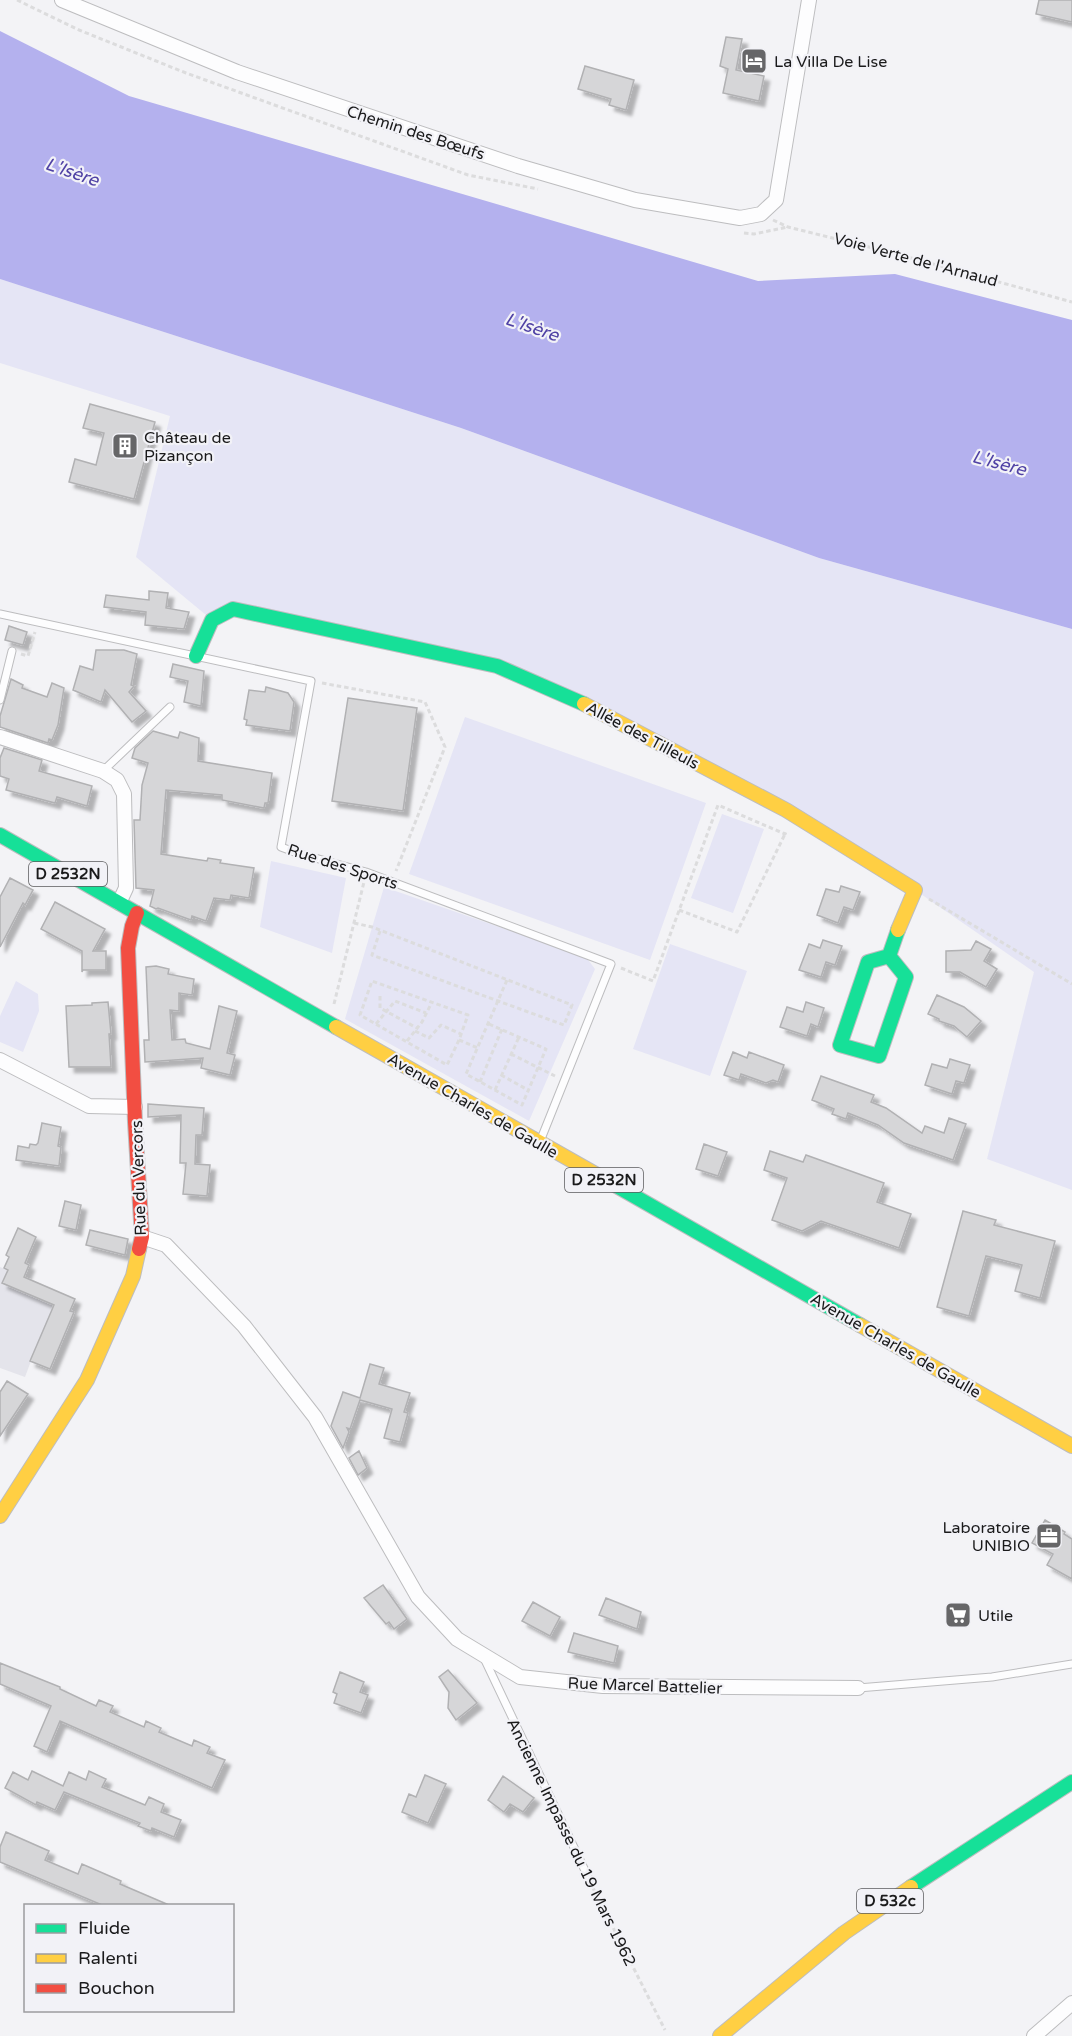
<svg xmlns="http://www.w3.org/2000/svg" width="1072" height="2036" font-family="'Varela Round',sans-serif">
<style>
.built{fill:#e4e4eb}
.green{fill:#e5e5f5}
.water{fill:#b4b1ee}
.building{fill:#d6d6d8;stroke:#b1b1b3;stroke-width:1.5;filter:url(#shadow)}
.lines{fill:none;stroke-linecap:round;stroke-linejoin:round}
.lane-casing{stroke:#bdbdbf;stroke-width:9}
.street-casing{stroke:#bdbdbf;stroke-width:16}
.fast-casing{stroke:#bdbdbf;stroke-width:16}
.slow-casing{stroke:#bdbdbf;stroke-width:16}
.jam-casing{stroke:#bdbdbf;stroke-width:16}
.path{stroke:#dcdcdd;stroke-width:3;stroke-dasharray:4.5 3;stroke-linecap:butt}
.lane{stroke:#fdfdfe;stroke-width:7}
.street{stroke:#fdfdfe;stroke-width:14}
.fast{stroke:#16e098;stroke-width:14}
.slow{stroke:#ffcf43;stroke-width:14}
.jam{stroke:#f24e42;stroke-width:14}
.labels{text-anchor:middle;stroke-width:4.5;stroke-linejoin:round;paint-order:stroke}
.shield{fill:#f2f2f7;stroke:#5b5b5d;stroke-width:1.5}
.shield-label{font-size:15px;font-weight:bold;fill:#1a1a1b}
.poi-label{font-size:16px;fill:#1a1a1b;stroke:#f2f2f7;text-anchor:start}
.street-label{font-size:16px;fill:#1a1a1b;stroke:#f2f2f7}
.water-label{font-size:18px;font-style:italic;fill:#5042a5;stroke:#f2f2f7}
</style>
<defs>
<filter id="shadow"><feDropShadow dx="5.5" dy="5.5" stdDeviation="1.5" flood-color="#0004"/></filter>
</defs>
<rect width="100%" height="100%" fill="#f3f3f6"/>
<path class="built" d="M0,1267L75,1299L70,1310L74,1312L49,1369L31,1361L25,1377L0,1368Z"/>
<path class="green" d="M0,279L461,428L819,558L1072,629V1190L987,1159L1034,972L915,890L794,815L497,666L233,609L212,620L136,557L170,416L0,363Z
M465,717L706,803L650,960L409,874Z
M722,814L764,829L733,913L691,898Z
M271,861L346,878L332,953L260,927Z
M384,887L586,957L595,969L529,1121L345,1019Z
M670,944L747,971L710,1076L633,1049Z
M16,981L38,994L39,1011L23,1052L0,1042V1016Z"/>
<path class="water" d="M0,31L129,96L758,281L895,274L1072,320V629L819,558L461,428L0,279Z"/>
<path class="building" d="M1039,0H1072V22L1036,14Z
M726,37L742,39L736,70L764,76L759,101L723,93L728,69L720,66Z
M585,66L634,80L626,110L609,105L611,99L578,89Z
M90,404L155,422L134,499L69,482L75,459L96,465L104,433L83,428Z
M149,591L168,593L166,608L189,612L184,629L145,625L146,612L104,607L106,595L149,600Z
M9,626L27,632L23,645L5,640Z
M96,650H124L137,654L131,685L134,686L129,692L146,711L132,722L105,690L101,702L73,690L80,666L93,670Z
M173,664L204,671L201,706L184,702L188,681L170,677Z
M11,679L23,685L22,688L47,697L52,683L64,688L58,725L52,740L49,739L48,743L0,727V716Z
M266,687L288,693L294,702L290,731L246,725L247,720L244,719L249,690L265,692Z
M348,698L417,708L403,811L332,801Z
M153,731L178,738L180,732L199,738L198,761L272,773L268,803H265L264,808L222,800V795L166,790L161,854L207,861L208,858L221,860L220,863L254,868L249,898L231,895L230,900L214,898L206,921L192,916L191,920L158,908L156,909L150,906L154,890L136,888L134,820H140L142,785L148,763L132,758L135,748Z
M4,748L42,760L39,771L92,786L87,806L57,797L55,803L6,790L9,779L0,776V758Z
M10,878L33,890L25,905L23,903L0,947V897Z
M841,886L860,892L853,910L844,907L838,923L817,915L826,889L839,892Z
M55,902L105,929L93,951H106V970H83L82,972V951L41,929Z
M823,940L842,946L835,965L826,962L821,977L799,970L809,944L820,948Z
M976,941L991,949L984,961L997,969L986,987L960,972H946V951L971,950Z
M156,966L169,969L168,974L194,979L192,995L179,993V1011L170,1010L172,1040L185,1039L186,1043L210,1049L219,1006L237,1011L227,1053L235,1055L230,1075L201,1068L203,1058L145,1062L144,1040H149L146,967Z
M937,995L964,1007L981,1021L967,1037L954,1026L939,1021V1019L928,1014Z
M108,1002L111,1034H109L111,1067H69L66,1006L92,1005V1003Z
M806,1002L824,1008L818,1027L811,1024L807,1036L780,1027L787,1007L803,1012Z
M733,1052L747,1058L749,1052L784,1065L778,1082L773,1080L766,1083L741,1074L739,1080L724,1075Z
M950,1059L970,1065L964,1083L956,1081L952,1094L925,1085L932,1064L947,1068Z
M821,1076L874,1095L871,1102L886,1108L922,1133L925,1126L944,1133L949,1118L966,1124L953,1160L904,1143L878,1125L848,1113L846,1119L832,1114L834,1109L812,1100Z
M148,1104L204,1108L202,1135H196L195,1164L210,1165L207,1196L183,1194L186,1163H180L181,1115L148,1117Z
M42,1123L61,1127L58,1146L61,1147L59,1166L16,1160L18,1146L29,1148L30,1144L36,1145L38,1143Z
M704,1144L727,1152L718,1176L696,1169Z
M770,1151L803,1162L806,1155L884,1183L877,1202L911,1214L899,1248L821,1221L802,1231L772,1220L787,1178L764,1170Z
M65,1201L81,1205L76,1230L59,1226Z
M963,1211L996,1220L994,1225L1055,1241L1040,1298L1015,1291L1022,1265L986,1256L969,1316L937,1307Z
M18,1228L36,1237L25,1263L29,1265L24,1277L75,1299L70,1311L74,1312L50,1369L30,1361L54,1305L2,1283L8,1270L4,1268L9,1257L6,1255Z
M90,1230L128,1239L125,1255L86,1245Z
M370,1364L384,1368L379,1384L410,1393L404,1412L408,1413L400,1442L384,1438L392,1409L360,1400L350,1429L347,1428L349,1432L343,1448L331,1426L343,1392L360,1398Z
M7,1381L28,1394L0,1436V1392Z
M359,1451L367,1468L358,1475L349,1458Z
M1045,1520L1065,1532L1064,1534L1072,1539V1579L1047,1565L1053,1554L1032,1543Z
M383,1585L407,1619L394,1629L389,1622L386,1624L364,1598Z
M606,1598L641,1612L637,1629L599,1615Z
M533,1602L560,1617L550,1636L522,1621Z
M574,1633L618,1646L614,1663L568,1652Z
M0,1663L60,1687V1689L96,1706L99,1700L113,1706L110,1712L144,1727L146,1721L161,1728L159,1732L192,1746L194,1740L210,1747L207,1753L225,1760L212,1788L60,1721L47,1752L34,1746L51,1706L0,1684Z
M448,1670L477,1703L456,1720L448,1708L449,1692L439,1677Z
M340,1672L364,1682L360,1692L368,1695L361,1713L334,1703L337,1694L333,1692Z
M32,1771L63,1786L69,1772L86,1780L89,1771L106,1779L102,1787L145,1805L149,1797L164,1804L161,1812L181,1820L174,1837L152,1828L151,1831L138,1826L140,1823L64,1792L55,1810L37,1802L36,1805L5,1788L13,1772L28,1780Z
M425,1775L446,1784L428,1823L402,1812L409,1794L416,1797Z
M503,1776L534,1798L523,1812L510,1804L504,1812L488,1800Z
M6,1832L49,1851L45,1860L78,1874L82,1864L121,1881L120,1884L169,1905H102L0,1862V1847Z"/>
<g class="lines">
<defs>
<path id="lane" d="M0,614L311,681L281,847L297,853L366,872L611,964L541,1139
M0,700L12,651
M103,771L170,707
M484,1658L589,1879
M858,1688L992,1677L1072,1664"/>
<path id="street" d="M62,0L237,72L518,166L635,200L740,218L761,214L776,200L809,0
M0,737L103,771L117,780L124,794L126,888L119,903
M0,1060L89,1106L135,1107
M142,1237L166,1245L244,1326L315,1417L418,1597L457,1639L520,1677L603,1686L858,1688
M1034,2036L1072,2003"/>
<path id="fast" d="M196,656L212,620L233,609L497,666L584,704
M0,835L336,1027
M889,956L906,977L879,1056L840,1045L868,962L889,956L898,930
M599,1176L860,1325
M911,1887L1072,1782"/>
<path id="slow" d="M584,704L786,810L915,890L898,930
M336,1027L599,1176
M860,1325L1072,1446
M0,1516L87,1380L133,1276L139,1249
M720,2036L844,1933L911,1887"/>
<path id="jam" d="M137,913L132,926L128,948L135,1122L142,1237L139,1249"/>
</defs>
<use href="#lane" class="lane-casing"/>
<use href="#street" class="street-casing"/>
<use href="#fast" class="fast-casing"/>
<use href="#slow" class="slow-casing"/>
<use href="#jam" class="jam-casing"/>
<path class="path" d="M17,0L79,30L186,73L468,175L538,189
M773,220L788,227L893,253L1072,302
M744,233L754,234L788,227
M21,654L28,656L35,632
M322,683L425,702L445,747L396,871
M929,899L1072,984
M679,910L737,932L785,834
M354,923L372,927L572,1005L564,1025L372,955L380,931
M621,968L653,981L718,805L785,834L787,830
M380,996V1008L417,1028
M334,1004L364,882
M376,1024L395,1001L426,1013
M489,1024L546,1049L522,1105L466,1074L507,980
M415,1031L429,1038L441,1025L461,1034
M459,1040L447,1065L360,1015L372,981L468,1015L459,1040L478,1048
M407,1041L422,1022L432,1002
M511,1054L555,1076
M501,1075L528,1090
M480,1082L502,1029
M495,1090L519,1037
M593,1888L665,2030"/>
<use href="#lane" class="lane"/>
<use href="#street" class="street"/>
<use href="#fast" class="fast"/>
<use href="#slow" class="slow"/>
<use href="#jam" class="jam"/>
</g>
<defs>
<symbol id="hotel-square" viewBox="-11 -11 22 22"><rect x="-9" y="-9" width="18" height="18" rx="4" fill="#666668" stroke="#f2f2f7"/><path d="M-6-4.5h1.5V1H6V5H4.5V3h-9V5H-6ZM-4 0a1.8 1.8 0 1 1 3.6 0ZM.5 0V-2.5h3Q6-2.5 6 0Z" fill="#fff"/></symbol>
<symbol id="building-square" viewBox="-11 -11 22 22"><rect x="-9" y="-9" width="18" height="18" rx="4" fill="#666668" stroke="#f2f2f7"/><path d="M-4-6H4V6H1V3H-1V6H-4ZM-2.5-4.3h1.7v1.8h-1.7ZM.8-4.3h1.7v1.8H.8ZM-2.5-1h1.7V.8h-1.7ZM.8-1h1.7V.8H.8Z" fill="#fff"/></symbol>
<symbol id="office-square" viewBox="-11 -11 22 22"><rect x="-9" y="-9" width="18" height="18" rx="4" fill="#666668" stroke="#f2f2f7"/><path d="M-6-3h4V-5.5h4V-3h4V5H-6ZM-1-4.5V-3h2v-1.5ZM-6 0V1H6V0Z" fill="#fff"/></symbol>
<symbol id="supermarket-square" viewBox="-11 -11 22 22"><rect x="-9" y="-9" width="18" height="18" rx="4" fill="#666668" stroke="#f2f2f7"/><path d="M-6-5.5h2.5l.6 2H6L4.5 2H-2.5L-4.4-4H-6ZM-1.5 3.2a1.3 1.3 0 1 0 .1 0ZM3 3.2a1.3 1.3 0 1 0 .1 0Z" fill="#fff"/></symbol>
</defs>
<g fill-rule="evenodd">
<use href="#hotel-square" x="739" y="46" width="30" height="30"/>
<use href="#building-square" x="110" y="431" width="30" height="30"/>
<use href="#office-square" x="1034" y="1521" width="30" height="30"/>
<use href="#supermarket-square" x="943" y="1600" width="30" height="30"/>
</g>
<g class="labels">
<g class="shield">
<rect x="29" y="862" width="78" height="24" rx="4.5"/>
<rect x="565" y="1168" width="78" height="24" rx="4.5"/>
<rect x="857" y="1889" width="66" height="24" rx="4.5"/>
</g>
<g class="shield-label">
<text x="68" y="879">D 2532N</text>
<text x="604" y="1185">D 2532N</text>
<text x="890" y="1906">D 532c</text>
</g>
<g class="poi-label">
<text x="774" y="67">La Villa De Lise</text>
<text x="144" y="443">Château de<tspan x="144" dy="18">Pizançon</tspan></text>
<text x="1030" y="1533" text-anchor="end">Laboratoire<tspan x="1030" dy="18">UNIBIO</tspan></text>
<text x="978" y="1621">Utile</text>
</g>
<g class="street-label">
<text transform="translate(416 132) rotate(18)" y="6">Chemin des Bœufs</text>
<text transform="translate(916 259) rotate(15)" y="6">Voie Verte de l'Arnaud</text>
<text transform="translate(643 735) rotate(28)" y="6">Allée des Tilleuls</text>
<text transform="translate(343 866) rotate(18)" y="6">Rue des Sports</text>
<text transform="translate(473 1105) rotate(30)" y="6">Avenue Charles de Gaulle</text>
<text transform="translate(138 1178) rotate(-92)" y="6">Rue du Vercors</text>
<text transform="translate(896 1345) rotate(30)" y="6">Avenue Charles de Gaulle</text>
<text transform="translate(645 1685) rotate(2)" y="6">Rue Marcel Battelier</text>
<text transform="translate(572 1842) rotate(64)" y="6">Ancienne Impasse du 19 Mars 1962</text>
</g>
<g class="water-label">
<text transform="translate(72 172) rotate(19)" y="6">L'Isère</text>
<text transform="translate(532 327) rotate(19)" y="6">L'Isère</text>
<text transform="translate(999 463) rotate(15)" y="6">L'Isère</text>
</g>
</g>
<rect x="24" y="1904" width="210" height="108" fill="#f2f2f7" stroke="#9c9c9f" stroke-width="1.5"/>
<rect x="36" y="1924" width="30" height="9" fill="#16e098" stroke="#9c9c9f" stroke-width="1.5"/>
<text x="78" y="1934" font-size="18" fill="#1a1a1b">Fluide</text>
<rect x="36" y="1954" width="30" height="9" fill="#ffcf43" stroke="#9c9c9f" stroke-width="1.5"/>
<text x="78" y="1964" font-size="18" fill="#1a1a1b">Ralenti</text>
<rect x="36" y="1984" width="30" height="9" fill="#f24e42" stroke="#9c9c9f" stroke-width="1.5"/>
<text x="78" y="1994" font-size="18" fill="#1a1a1b">Bouchon</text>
</svg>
